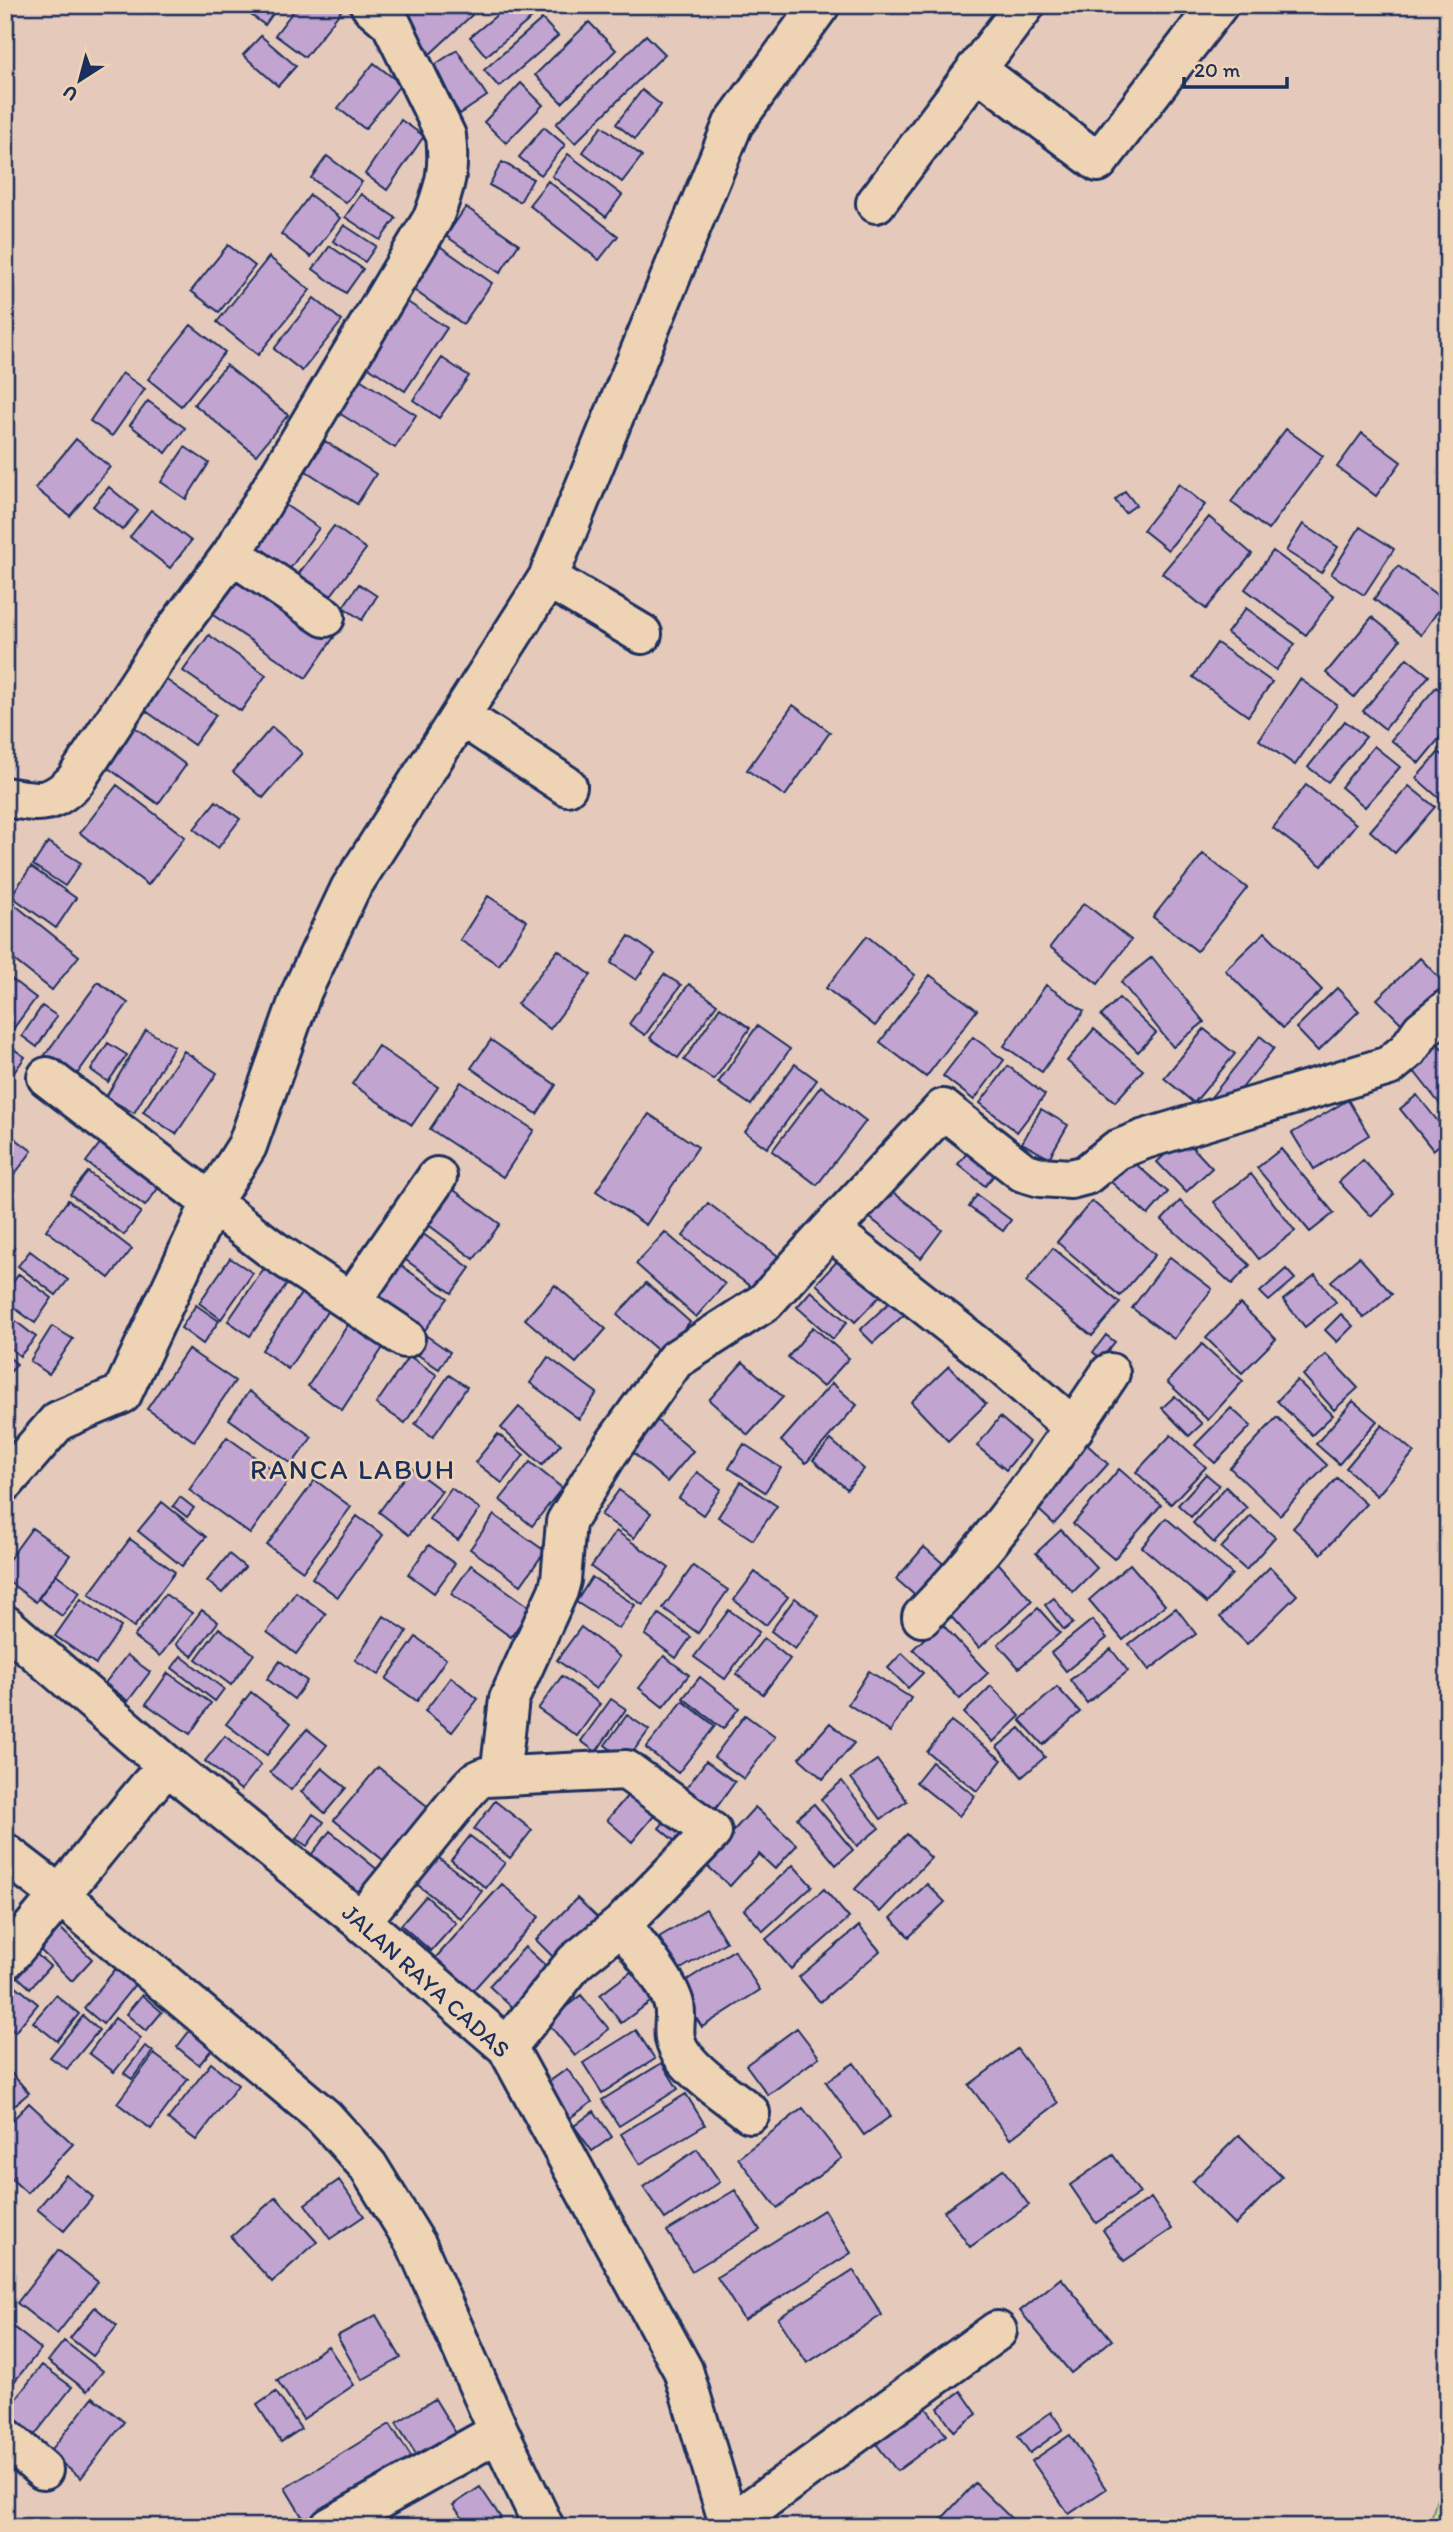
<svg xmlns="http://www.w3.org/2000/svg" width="1453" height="2532" font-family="Itim,sans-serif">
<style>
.green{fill:#cbe196;stroke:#73887a;stroke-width:2}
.building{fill:#c2a4d1;stroke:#1b2f5e;stroke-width:2}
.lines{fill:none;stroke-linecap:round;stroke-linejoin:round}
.minor-casing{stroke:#1b2f5e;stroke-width:44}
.minor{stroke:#eed4b5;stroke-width:38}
.labels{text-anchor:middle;stroke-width:5;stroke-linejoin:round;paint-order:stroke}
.street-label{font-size:24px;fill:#1b2f5e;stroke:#eed4b5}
.quarter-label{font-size:28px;letter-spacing:2px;fill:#1b2f5e;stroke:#eed4b5}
</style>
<rect width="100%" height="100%" fill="#e5cabb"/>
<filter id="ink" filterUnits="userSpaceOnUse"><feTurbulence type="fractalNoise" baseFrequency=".0143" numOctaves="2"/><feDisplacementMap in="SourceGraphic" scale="14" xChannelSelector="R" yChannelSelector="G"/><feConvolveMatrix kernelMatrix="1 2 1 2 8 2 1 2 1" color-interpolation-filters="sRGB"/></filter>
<g filter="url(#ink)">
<path class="green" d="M1448,2458V2527H1429Z"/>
<path class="building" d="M237,5H279L265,25Z
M298,5L345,6L305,57L275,35Z
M416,5H463L472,15L429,55L397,22Z
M470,5H485L477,13Z
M509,5H533L539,12L486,56L470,37Z
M542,19L558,36L499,87L484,70Z
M589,22L616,50L562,103L535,75Z
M646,35L665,54L575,143L556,124Z
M261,36L296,66L278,86L243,55Z
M457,50L487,96L460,114L430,68Z
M374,63L401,84L365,129L338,108Z
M521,83L543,105L506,143L484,122Z
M642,90L661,105L635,139L616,124Z
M401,120L424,136L387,190L365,174Z
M602,126L642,156L622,182L583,152Z
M544,127L565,145L541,175L519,157Z
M568,154L622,195L606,217L552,176Z
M327,156L362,182L346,203L311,178Z
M502,162L533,179L520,202L489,185Z
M548,181L618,236L599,260L529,205Z
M361,194L396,218L380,240L345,217Z
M310,195L340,218L311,257L281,234Z
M466,207L519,244L500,273L446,236Z
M344,225L376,246L365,262L333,241Z
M434,242L492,283L463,324L405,284Z
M228,245L255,266L219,312L191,291Z
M330,246L363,269L346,293L313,269Z
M269,257L310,290L258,355L217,322Z
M314,298L342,321L302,371L274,349Z
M406,301L447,328L405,391L364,364Z
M191,325L225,352L181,406L148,379Z
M442,358L469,376L439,418L413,400Z
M226,365L288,415L256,455L194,404Z
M122,373L145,389L112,436L90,421Z
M355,376L416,415L395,448L334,410Z
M148,401L185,428L166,453L130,425Z
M1286,429L1323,456L1268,530L1231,502Z
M1362,433L1401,462L1376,496L1337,467Z
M76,439L110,467L70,516L35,488Z
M325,441L376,474L357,504L306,471Z
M185,447L209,463L186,499L161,482Z
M1179,484L1205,505L1168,550L1143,530Z
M109,487L138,511L122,530L93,506Z
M1125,491L1136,505L1125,513L1115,500Z
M284,504L319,528L284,577L250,554Z
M151,510L191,541L170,568L130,537Z
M1209,517L1252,554L1206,609L1162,573Z
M1303,524L1338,547L1321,573L1286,551Z
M334,526L366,549L325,603L294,580Z
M1360,527L1394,549L1364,595L1331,574Z
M1273,551L1334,596L1306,635L1245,589Z
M1448,557V578L1438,570Z
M1398,566L1445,601L1421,635L1374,599Z
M235,570L334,637L306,678L207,611Z
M359,584L377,596L362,620L343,607Z
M1246,608L1295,644L1276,670L1227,633Z
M1372,617L1400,640L1354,697L1326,673Z
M209,635L266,675L241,711L183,671Z
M1217,643L1272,682L1248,716L1193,677Z
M1407,658L1429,676L1385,729L1363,711Z
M161,676L216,715L194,745L139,706Z
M1300,679L1337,705L1295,765L1259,740Z
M1436,687L1448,696V728L1419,763L1391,740Z
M793,705L830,732L785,796L747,770Z
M1345,721L1366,737L1328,782L1308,767Z
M129,723L186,765L158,804L100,762Z
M272,727L302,753L263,798L233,772Z
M1374,746L1400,767L1365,807L1341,787Z
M1439,752L1448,760V806L1416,778Z
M117,785L185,837L148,885L80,833Z
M1306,785L1356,824L1322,866L1273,828Z
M1409,786L1435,807L1395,853L1370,831Z
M216,801L240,819L218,848L194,829Z
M48,842L81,863L65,886L33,865Z
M1203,854L1247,888L1197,951L1153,917Z
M31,867L76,898L56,928L11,896Z
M488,896L527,921L499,965L460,940Z
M5,897L79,956L52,990L5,953Z
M1084,903L1131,940L1098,984L1050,947Z
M1265,932L1322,990L1283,1028L1225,970Z
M629,936L655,954L636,980L611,963Z
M867,936L915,975L875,1026L826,988Z
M558,950L591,975L550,1029L517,1004Z
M1152,957L1204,1022L1173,1047L1121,982Z
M1420,958L1445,984L1403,1025L1377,999Z
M5,974L36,998L13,1029L5,1023Z
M664,974L681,985L645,1035L629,1024Z
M930,975L977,1010L926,1077L880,1042Z
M98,982L128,1003L72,1081L42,1059Z
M689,984L717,1004L678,1058L650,1038Z
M1046,985L1084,1011L1042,1072L1004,1046Z
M1337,988L1359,1011L1318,1051L1296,1028Z
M1119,998L1156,1033L1138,1052L1101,1016Z
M42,1006L57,1016L37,1047L22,1036Z
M720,1007L750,1028L714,1080L684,1060Z
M757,1026L790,1049L751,1105L718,1083Z
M1094,1029L1143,1070L1115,1102L1067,1061Z
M1204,1029L1235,1054L1194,1103L1164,1078Z
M146,1030L174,1046L134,1113L106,1097Z
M1260,1036L1274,1048L1223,1112L1208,1101Z
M973,1037L1004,1060L974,1100L943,1076Z
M1434,1039L1448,1056V1105L1443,1108L1406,1061Z
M491,1040L556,1085L537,1114L471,1068Z
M5,1043L25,1057L5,1085Z
M108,1043L127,1055L108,1082L91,1070Z
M378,1046L438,1087L412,1125L352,1084Z
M184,1051L217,1073L176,1134L143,1112Z
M795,1064L817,1080L767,1148L745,1132Z
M1008,1066L1045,1095L1017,1132L980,1103Z
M461,1082L534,1130L503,1177L430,1129Z
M821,1086L866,1121L817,1185L772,1151Z
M1417,1095L1448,1134V1138L1433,1150L1400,1109Z
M1348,1100L1369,1135L1314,1169L1292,1133Z
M1041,1109L1068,1125L1049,1158L1022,1143Z
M649,1114L698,1147L646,1225L596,1191Z
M5,1131L32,1151L5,1187Z
M107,1134L165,1179L145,1206L86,1162Z
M1183,1137L1212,1168L1186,1192L1157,1162Z
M1281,1149L1334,1213L1310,1232L1257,1168Z
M968,1152L995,1174L985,1186L958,1164Z
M1130,1159L1168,1192L1148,1215L1110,1181Z
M1363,1160L1394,1194L1371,1216L1339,1182Z
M88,1172L141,1212L124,1235L70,1194Z
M1251,1174L1295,1231L1259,1259L1214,1202Z
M447,1185L500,1224L474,1259L422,1220Z
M890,1190L942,1230L921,1258L869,1217Z
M977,1195L1011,1220L1003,1231L969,1207Z
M5,1200L14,1207L5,1219Z
M68,1200L132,1249L109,1278L46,1230Z
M1092,1201L1155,1255L1120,1296L1057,1242Z
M1180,1201L1250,1265L1232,1284L1162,1220Z
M708,1203L778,1256L754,1289L683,1236Z
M415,1228L470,1268L452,1293L396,1253Z
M665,1232L725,1284L696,1317L636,1264Z
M5,1241L14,1248L5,1258Z
M1053,1248L1120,1303L1092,1336L1026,1282Z
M30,1251L68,1280L56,1295L18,1266Z
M841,1257L881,1295L855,1322L816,1284Z
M1170,1257L1212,1289L1174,1339L1132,1308Z
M1359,1257L1392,1294L1364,1318L1331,1281Z
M230,1258L253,1273L221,1319L199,1303Z
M394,1261L448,1298L425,1330L371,1292Z
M267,1264L290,1280L250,1336L228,1321Z
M1286,1269L1295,1279L1269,1301L1260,1292Z
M19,1274L52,1298L35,1323L5,1301V1293Z
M1315,1275L1336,1302L1305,1327L1283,1300Z
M646,1283L690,1322L662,1354L617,1315Z
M555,1285L606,1329L576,1363L525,1319Z
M305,1288L331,1306L288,1369L262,1350Z
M811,1291L847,1322L833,1339L797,1307Z
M892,1300L905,1314L873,1343L860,1330Z
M1240,1304L1276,1339L1242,1373L1206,1338Z
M196,1305L219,1321L203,1344L181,1328Z
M5,1313L36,1337L20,1356L5,1344Z
M1341,1314L1353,1326L1337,1342L1325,1330Z
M351,1320L386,1343L342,1410L308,1386Z
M52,1326L73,1339L49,1374L30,1361Z
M813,1327L849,1358L823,1387L788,1357Z
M418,1330L450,1352L439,1369L406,1347Z
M1106,1335L1115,1342L1101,1359L1093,1352Z
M1202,1344L1243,1381L1208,1420L1167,1382Z
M188,1349L235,1381L194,1441L147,1409Z
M5,1354L17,1364L5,1378Z
M1326,1354L1358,1388L1334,1410L1303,1375Z
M409,1356L437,1375L405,1423L376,1404Z
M548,1357L597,1393L579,1419L530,1383Z
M743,1362L783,1397L748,1435L709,1400Z
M949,1366L986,1404L948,1441L911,1402Z
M449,1375L467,1387L433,1437L415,1424Z
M1297,1380L1333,1415L1312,1435L1277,1401Z
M832,1383L857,1405L806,1463L781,1441Z
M249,1391L312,1437L292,1464L229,1419Z
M1175,1396L1202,1424L1189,1436L1162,1408Z
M1353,1401L1377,1421L1339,1464L1316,1444Z
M519,1407L561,1444L542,1465L501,1428Z
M1231,1408L1251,1426L1215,1463L1195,1445Z
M1000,1417L1029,1442L1006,1470L977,1446Z
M1277,1417L1327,1465L1280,1515L1230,1468Z
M654,1418L693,1451L667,1482L628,1448Z
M1382,1425L1414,1452L1377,1496L1346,1468Z
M498,1434L524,1455L502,1483L475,1462Z
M1171,1435L1206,1467L1171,1504L1136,1472Z
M227,1437L288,1481L250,1534L189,1490Z
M1081,1439L1108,1464L1054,1524L1026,1498Z
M831,1440L864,1469L847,1489L813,1460Z
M744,1444L781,1468L765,1492L729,1468Z
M530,1462L562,1488L532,1526L500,1500Z
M411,1468L442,1491L409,1535L379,1512Z
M1119,1469L1161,1505L1114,1559L1073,1524Z
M697,1472L721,1489L703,1515L679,1498Z
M1206,1474L1219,1485L1191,1517L1178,1505Z
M1337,1478L1366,1504L1321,1554L1293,1528Z
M315,1480L351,1507L303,1571L267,1545Z
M741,1482L777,1506L753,1540L718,1517Z
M1226,1487L1247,1508L1214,1543L1193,1523Z
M451,1488L480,1509L458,1540L429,1519Z
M619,1490L651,1513L634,1538L601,1515Z
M180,1497L194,1508L187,1517L173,1506Z
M162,1502L206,1537L182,1566L138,1531Z
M494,1515L545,1551L521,1585L470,1549Z
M357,1516L383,1535L338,1597L312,1578Z
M1251,1516L1275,1537L1246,1570L1221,1548Z
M1166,1518L1232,1574L1207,1603L1142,1547Z
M32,1528L70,1555L36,1602L5,1579V1565Z
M1061,1530L1097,1568L1073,1592L1036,1553Z
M616,1531L669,1568L643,1605L591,1567Z
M130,1539L175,1572L134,1627L89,1594Z
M429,1545L455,1564L434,1593L408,1574Z
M924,1547L946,1566L918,1598L896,1579Z
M229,1554L245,1567L222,1593L207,1581Z
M992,1556L1032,1601L979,1648L939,1603Z
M1130,1564L1165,1605L1123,1640L1089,1600Z
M471,1565L531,1608L511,1637L451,1594Z
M693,1566L728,1590L698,1633L663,1608Z
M1270,1567L1297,1595L1247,1644L1220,1617Z
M755,1572L788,1597L766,1625L734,1600Z
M56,1574L80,1592L62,1616L38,1598Z
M592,1577L635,1605L619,1629L576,1602Z
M296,1592L326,1614L296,1654L267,1632Z
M165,1594L192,1613L160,1656L134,1637Z
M795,1598L819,1616L795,1649L771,1631Z
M1054,1598L1073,1623L1064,1630L1045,1605Z
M81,1599L121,1627L96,1664L55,1636Z
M1038,1608L1060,1633L1019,1668L998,1644Z
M1176,1608L1196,1634L1149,1670L1129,1644Z
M202,1610L218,1622L192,1656L176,1644Z
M729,1610L759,1632L725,1679L694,1657Z
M659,1614L691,1637L676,1658L645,1635Z
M384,1616L407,1631L379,1675L355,1660Z
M1092,1620L1107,1638L1066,1671L1051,1653Z
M941,1623L988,1673L960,1699L913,1649Z
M581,1627L620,1657L596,1689L557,1660Z
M219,1628L254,1654L231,1685L196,1659Z
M416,1637L446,1659L417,1701L386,1679Z
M764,1638L790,1659L763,1694L736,1674Z
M1111,1649L1128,1671L1087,1703L1070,1680Z
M902,1653L923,1673L908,1688L888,1668Z
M127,1655L150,1672L128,1701L105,1683Z
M181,1656L224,1689L215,1701L172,1668Z
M664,1656L689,1675L663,1707L639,1688Z
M280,1661L307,1681L294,1699L267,1679Z
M869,1671L911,1698L890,1732L848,1704Z
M168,1673L211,1703L190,1734L146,1704Z
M562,1676L600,1704L577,1736L538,1709Z
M451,1677L478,1699L452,1732L425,1711Z
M700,1677L739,1708L723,1729L683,1698Z
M991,1686L1020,1716L993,1742L964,1713Z
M1057,1687L1080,1712L1043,1745L1020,1720Z
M251,1692L291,1723L267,1755L226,1724Z
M611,1699L626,1709L596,1752L581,1741Z
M683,1701L715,1726L678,1773L646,1748Z
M627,1715L649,1730L626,1761L605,1745Z
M745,1715L775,1737L744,1779L714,1757Z
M951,1721L1002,1760L977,1791L927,1752Z
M830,1723L854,1743L823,1779L799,1758Z
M1020,1728L1045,1757L1022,1777L997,1747Z
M307,1729L327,1745L291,1790L270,1772Z
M225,1736L261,1765L241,1790L205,1761Z
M877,1760L907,1801L881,1819L851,1778Z
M706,1761L735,1782L709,1818L680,1797Z
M932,1762L975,1796L959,1816L916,1782Z
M378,1767L432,1810L388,1864L334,1820Z
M322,1768L346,1788L325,1813L301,1792Z
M842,1781L879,1828L857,1846L821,1799Z
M639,1782L664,1804L632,1842L607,1820Z
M495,1801L532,1830L510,1858L474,1829Z
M814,1804L853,1850L836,1865L797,1818Z
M755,1807L797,1845L775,1869L759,1854L730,1886L704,1863Z
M674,1810L692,1826L677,1843L659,1828Z
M313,1814L324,1822L307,1846L296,1839Z
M330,1831L379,1871L360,1894L311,1855Z
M907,1834L931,1858L880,1912L855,1889Z
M470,1836L505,1863L486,1888L451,1860Z
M435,1855L482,1891L461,1919L414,1882Z
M793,1865L812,1886L763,1931L744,1910Z
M502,1884L539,1917L466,1998L429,1965Z
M927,1884L945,1902L909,1937L891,1918Z
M824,1889L849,1918L791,1969L766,1939Z
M426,1896L456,1923L431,1951L401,1925Z
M577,1898L600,1920L559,1963L536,1940Z
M706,1909L726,1942L679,1970L659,1937Z
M51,1919L92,1959L72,1981L30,1940Z
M859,1926L880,1951L820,2002L799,1977Z
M26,1945L50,1966L30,1988L7,1967Z
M525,1947L554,1973L517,2012L489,1986Z
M734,1950L760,1990L702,2027L676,1987Z
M118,1966L137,1982L103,2024L84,2008Z
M639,1966L660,1995L621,2023L600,1995Z
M5,1977L38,2004L15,2032L5,2023Z
M56,1995L79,2014L57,2041L33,2022Z
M142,1995L162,2012L146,2031L126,2014Z
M581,1995L609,2029L575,2056L547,2022Z
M83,2016L99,2030L67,2069L50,2057Z
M115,2018L141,2038L114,2072L89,2053Z
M797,2028L819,2057L768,2095L746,2065Z
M191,2029L213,2048L199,2065L177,2047Z
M636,2030L655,2059L602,2093L583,2063Z
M145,2046L153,2051L132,2079L124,2073Z
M1017,2049L1058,2103L1010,2139L969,2085Z
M154,2054L188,2079L151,2129L117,2103Z
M211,2063L238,2085L196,2140L168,2119Z
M662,2063L678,2089L619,2126L602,2100Z
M854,2063L891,2116L864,2135L826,2082Z
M5,2066L29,2093L5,2113Z
M567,2069L592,2102L567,2120L543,2086Z
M686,2094L705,2125L640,2164L621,2134Z
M29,2103L73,2144L27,2193L5,2173V2128Z
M803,2108L842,2158L777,2208L738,2158Z
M594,2111L612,2137L592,2151L574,2126Z
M1239,2135L1282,2177L1235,2225L1192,2182Z
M697,2149L720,2182L665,2219L643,2187Z
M1113,2155L1140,2193L1096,2223L1070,2185Z
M1003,2169L1029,2205L970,2247L944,2211Z
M66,2175L93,2197L64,2231L37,2209Z
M339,2180L364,2216L330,2239L305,2204Z
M735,2190L760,2230L692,2271L667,2231Z
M276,2197L317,2242L272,2282L231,2237Z
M1151,2198L1172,2229L1124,2261L1103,2230Z
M824,2210L851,2253L744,2320L717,2277Z
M58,2250L98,2282L57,2334L17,2303Z
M853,2270L882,2315L807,2363L778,2318Z
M1061,2278L1112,2340L1071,2373L1020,2311Z
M95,2307L117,2326L93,2356L70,2338Z
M376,2315L401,2358L362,2380L337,2336Z
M12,2326L41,2349L5,2393V2334Z
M64,2341L103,2371L87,2391L48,2361Z
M328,2346L354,2385L303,2419L277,2380Z
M42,2365L72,2387L33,2437L5,2413Z
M961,2391L977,2414L954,2431L938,2408Z
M276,2392L301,2429L281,2442L257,2405Z
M93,2397L124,2422L81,2478L49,2453Z
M435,2399L457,2435L419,2459L396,2423Z
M924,2405L946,2435L897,2471L874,2441Z
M1051,2412L1063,2429L1030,2453L1018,2436Z
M390,2424L412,2458L306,2523L285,2488Z
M1070,2435L1106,2489L1069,2514L1032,2461Z
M975,2483L1020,2527H934Z
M480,2487L501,2518L487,2527H469L453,2505Z"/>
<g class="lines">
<defs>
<path id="minor" d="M976,69L1098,162L1218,5
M876,203L1025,5
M232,554L325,617
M548,578L642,634
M461,716L567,786
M5,797C39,802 49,807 75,781L164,645L232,554L433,218C445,187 450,169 446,136L391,23L370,5
M47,1077L273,1250L405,1338
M830,1230L943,1109L1023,1172L1040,1177L1071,1179L1086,1175L1117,1150L1145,1139L1389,1066L1408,1050L1422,1030L1448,1009
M352,1301L437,1177
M5,1482L58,1421L122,1394L211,1203L247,1146L302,991L350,889L548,578L733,124L820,5
M922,1617C993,1544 1054,1458 1110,1373
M5,1625L167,1765L361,1921L507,2047L683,2370L730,2527
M500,1776L509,1699L558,1591L561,1580L566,1522L608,1453L675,1360L765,1302L830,1230L1004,1367L1074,1428
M5,1853L61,1896L324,2117L368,2166L417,2246L499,2432L544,2527
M361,1921L469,1788L476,1781L485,1777L626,1770L712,1832L622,1924L575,1962L507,2047
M622,1924C637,1947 664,1975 673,2001C680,2020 666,2034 684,2057C701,2079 728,2095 750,2113
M5,1960C61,1896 112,1829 167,1765
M5,2437L43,2470
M729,2525L997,2331
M330,2527L499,2432"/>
</defs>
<use href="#minor" class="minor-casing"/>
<use href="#minor" class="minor"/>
</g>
</g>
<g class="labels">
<g class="street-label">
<text transform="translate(426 1981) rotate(42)" y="8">JALAN RAYA CADAS</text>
</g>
<g class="quarter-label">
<text x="353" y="1479">RANCA LABUH</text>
</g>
</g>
<rect width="1453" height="2532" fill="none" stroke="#eed4b5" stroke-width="28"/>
<rect x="14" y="14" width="1425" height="2504" fill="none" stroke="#1b2f5e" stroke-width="2.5" filter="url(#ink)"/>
<g transform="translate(80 80) rotate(216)" stroke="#eed4b5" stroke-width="5" paint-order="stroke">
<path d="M0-5L12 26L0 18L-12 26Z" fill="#1b2f5e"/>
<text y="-10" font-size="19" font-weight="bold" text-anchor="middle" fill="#1b2f5e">U</text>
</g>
<path d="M1184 77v10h103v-10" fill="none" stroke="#1b2f5e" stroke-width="3.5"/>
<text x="1194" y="77" font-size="21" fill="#1b2f5e" stroke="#eed4b5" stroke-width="5" paint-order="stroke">20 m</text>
</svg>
